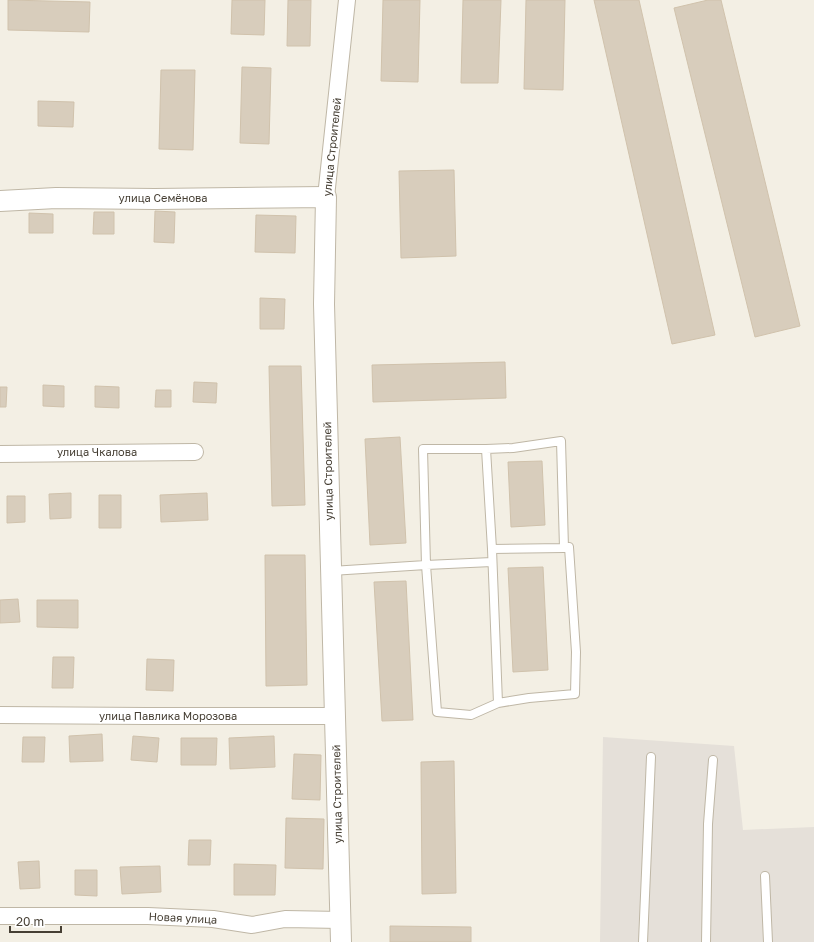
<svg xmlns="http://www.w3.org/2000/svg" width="814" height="942" font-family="'Golos Text',sans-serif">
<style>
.industrial{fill:#e5e0d9}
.building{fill:#d8cdbc;stroke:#d0c2ac}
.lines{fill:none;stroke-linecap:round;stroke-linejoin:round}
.service-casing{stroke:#bfb7a6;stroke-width:10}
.minor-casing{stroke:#bfb7a6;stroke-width:18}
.tertiary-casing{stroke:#bfb7a6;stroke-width:22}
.service{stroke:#fff;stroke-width:8}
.minor{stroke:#fff;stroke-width:16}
.tertiary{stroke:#fff;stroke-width:20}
.labels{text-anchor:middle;stroke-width:3;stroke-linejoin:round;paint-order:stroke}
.street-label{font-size:11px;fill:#463f34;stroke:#fff}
</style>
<rect width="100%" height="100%" fill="#f3efe4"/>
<path class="industrial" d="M603,737L734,746L743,830L814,827V942H600Z"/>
<path class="building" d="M8,0L90,2L89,32L8,30Z
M232,0H265L264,35L231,34Z
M288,0H311L310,46H287Z
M383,0H420L418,82L381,81Z
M463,0H501L498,83H461Z
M526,0H565L563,90L524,89Z
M594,0H639L715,335L672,344Z
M708,0H721L800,326L755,337L674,8Z
M242,67L271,68L269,144L240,143Z
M161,70H195L193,150L159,149Z
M38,101L74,102L73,127L38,126Z
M454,170L456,256L401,258L399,171Z
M155,211L175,212L174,243L154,242Z
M94,212H114V234H93Z
M29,213L53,214V233H29Z
M256,215L296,216L295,253L255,252Z
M260,298L285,299L284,329H260Z
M505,362L506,398L373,402L372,365Z
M269,366H301L305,505L272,506Z
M194,382L217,383L216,403L193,402Z
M43,385L64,386V407L43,406Z
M95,386L119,387V408L95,407Z
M0,387H7L6,407H0Z
M156,390H171V407H155Z
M400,437L406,543L370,545L365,439Z
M542,461L545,525L511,527L508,462Z
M71,493V518L50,519L49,494Z
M207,493L208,520L161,522L160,495Z
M99,495H121V528H99Z
M7,496H25V522L7,523Z
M265,555H305L307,685L266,686Z
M543,567L548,670L513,672L508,568Z
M406,581L413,720L382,721L374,582Z
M18,599L20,622L0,623V600Z
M37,600H78V628L37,627Z
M53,657H74L73,688H52Z
M147,659L174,660L173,691L146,690Z
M102,734L103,761L70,762L69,736Z
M133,736L159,738L157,762L131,760Z
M274,736L275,767L230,769L229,738Z
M23,737H45L44,762H22Z
M181,738H217L216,765H181Z
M294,754L321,755L320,800L292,799Z
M454,761L456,893L422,894L421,762Z
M286,818L324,819L323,869L285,868Z
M189,840H211L210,865H188Z
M39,861L40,888L20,889L18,862Z
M234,864L276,865L275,895H234Z
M160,866L161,892L122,894L120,867Z
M75,870H97V896L75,895Z
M390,926L471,927V942H390Z"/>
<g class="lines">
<defs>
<path id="service" d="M486,449L492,549L498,703
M492,549L564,548L569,547L576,652L575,694L529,698L498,703L471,715L437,712L426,565L423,449H486L513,448L561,441L564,548
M331,571L426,565L492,562
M765,876L768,942
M643,942L651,757
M706,942L708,824L713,760"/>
<path id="minor" d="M326,197L347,0
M0,454L195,452
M0,715L146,716H335
M0,916H148L213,919L252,925L285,919L341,920"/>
<path id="tertiary" d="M0,201L56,198L155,199L326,197L324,304L341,942"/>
</defs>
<use href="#service" class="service-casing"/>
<use href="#minor" class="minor-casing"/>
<use href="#tertiary" class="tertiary-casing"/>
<use href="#service" class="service"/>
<use href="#minor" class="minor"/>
<use href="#tertiary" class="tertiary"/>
</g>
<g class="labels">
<g class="street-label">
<text transform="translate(332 147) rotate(-84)" y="4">улица Строителей</text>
<text x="163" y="202">улица Семёнова</text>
<text x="97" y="456">улица Чкалова</text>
<text transform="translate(328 471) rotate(-91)" y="4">улица Строителей</text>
<text x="168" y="720">улица Павлика Морозова</text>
<text transform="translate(337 794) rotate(-91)" y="4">улица Строителей</text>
<text transform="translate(183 918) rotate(3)" y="4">Новая улица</text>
</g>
</g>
<path d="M10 926v6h51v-6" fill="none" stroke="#463f34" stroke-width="2"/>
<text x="16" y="926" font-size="12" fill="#463f34" stroke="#ffffff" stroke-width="3" paint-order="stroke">20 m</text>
</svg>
